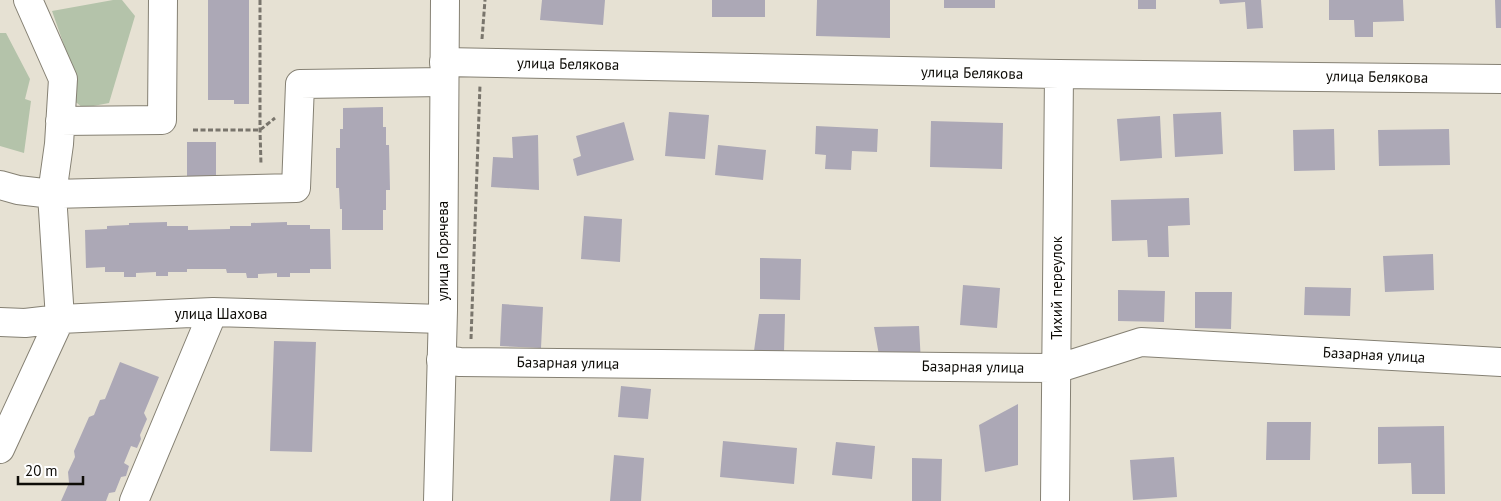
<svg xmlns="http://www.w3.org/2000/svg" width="1501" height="501" font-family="'PT Sans',sans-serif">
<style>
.green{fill:#b4c3aa}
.building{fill:#aca8b6}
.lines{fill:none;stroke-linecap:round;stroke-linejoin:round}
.minor-casing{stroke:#858073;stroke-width:30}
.major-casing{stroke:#858073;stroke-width:30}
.path{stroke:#79756c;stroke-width:3;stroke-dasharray:5 2.5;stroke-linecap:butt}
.minor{stroke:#fff;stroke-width:28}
.major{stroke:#fff;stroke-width:28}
.labels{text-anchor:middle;stroke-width:5;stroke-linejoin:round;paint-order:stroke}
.street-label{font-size:15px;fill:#0e0c07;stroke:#fff}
</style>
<rect width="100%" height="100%" fill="#e6e1d3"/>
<path class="green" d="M113,0H122L135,16L109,103L83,108L66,94L77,82L52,11Z
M0,33H6L30,79L25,99L19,97L31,101L24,153L0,146Z"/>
<path class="building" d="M208,0H249V104H234V100H208Z
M542,0H605L603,25L540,20Z
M712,0H765V17H712Z
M817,0H890V38L816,36Z
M944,0H995V8H944Z
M1138,0H1156V9H1138Z
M1219,0H1261L1263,28L1247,29L1245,2L1220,4Z
M1329,0H1403L1404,21L1373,22V37H1355L1354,20H1329Z
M1495,0H1501V28H1496Z
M383,107V127H386V145H389L390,190H386V210H383V230H342V209H340L339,188H336V148H340V129H343V108Z
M669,112L709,115L705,159L665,156Z
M1221,112L1223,154L1175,157L1173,114Z
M1160,116L1162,158L1120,161L1117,119Z
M931,121L1003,123L1002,169L930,167Z
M624,122L634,160L577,176L573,159L581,156L576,136Z
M816,126L878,129L877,152L852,151L851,170L825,169L826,155L815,154Z
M1334,129L1335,170L1294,171L1293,130Z
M1449,129L1450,165L1379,166L1378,130Z
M538,135L539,190L491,187L493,157L513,158L512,137Z
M187,142H216V179H187Z
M718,145L766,150L763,180L715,175Z
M1189,198L1190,225L1168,226L1169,257H1148L1147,240L1112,241L1111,200Z
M584,216L622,219L620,262L581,259Z
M167,222V226H188V230L230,229V226H251V223L287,222V225H310V229H330L331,269H310V273H290V277H277V273L258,274V278H247L246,273H227L226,269H187V272H168V276H156V272L136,273V277H124V272H105V267L86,268L85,230L107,229V226L129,225V223Z
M1433,254L1434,290L1385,292L1383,256Z
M760,258L801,259L800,300L760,299Z
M963,285L1000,288L997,328L960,325Z
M1305,287L1351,288L1350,316L1304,315Z
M1118,290L1165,291L1164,322L1118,321Z
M1195,292H1232L1231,329L1195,328Z
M502,304L543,307L541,348L500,346Z
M759,314H785L784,352L754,351Z
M919,326L921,363L880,361L874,327Z
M274,341L316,342L312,452L270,451Z
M120,362L159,377L144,413L147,419L140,435L141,439L137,448L131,446L124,463L129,466L126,476L121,477L115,492L109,493L106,501H61L69,483L68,472L75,457L74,451L89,417L94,415L100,400L105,399Z
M621,386L651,389L648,419L618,417Z
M1018,404V465L985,472L979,425Z
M1267,422H1311L1310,460H1266Z
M1444,426L1445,494H1412L1411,463L1378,464V427Z
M723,441L797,448L794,484L720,477Z
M836,442L875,446L872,479L832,475Z
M614,455L644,458L641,501H610Z
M1174,457L1177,497L1133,500L1130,460Z
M912,458L942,459L941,501H912Z"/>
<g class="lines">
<defs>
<path id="minor" d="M444,62L1059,74L1501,79
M60,121L162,120L163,0
M0,185L18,190L52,194L59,144L63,79L28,0
M0,322L25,323L60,319L213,312L442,319
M441,360L460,362L1052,368L1056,369L1141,342L1501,362
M0,449L60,319L52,194L296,188L300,84L444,82
M134,501L213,312
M1055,501L1059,74"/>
<path id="major" d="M438,501L443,310L445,0"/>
</defs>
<use href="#minor" class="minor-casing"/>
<use href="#major" class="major-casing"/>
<path class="path" d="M260,0V130L261,165
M482,39L485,0
M193,130H260L275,118
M471,339L480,85"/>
<use href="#minor" class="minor"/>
<use href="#major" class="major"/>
</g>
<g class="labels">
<g class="street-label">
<text transform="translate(568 64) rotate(1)" y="5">улица Белякова</text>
<text transform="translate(972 73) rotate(1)" y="5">улица Белякова</text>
<text transform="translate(1377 77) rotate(1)" y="5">улица Белякова</text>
<text transform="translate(443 251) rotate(-90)" y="5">улица Горячева</text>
<text transform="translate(1057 288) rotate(-90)" y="5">Тихий переулок</text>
<text x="221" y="319">улица Шахова</text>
<text transform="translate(1374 355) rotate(3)" y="5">Базарная улица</text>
<text transform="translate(568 363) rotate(1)" y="5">Базарная улица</text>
<text transform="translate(973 367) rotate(1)" y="5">Базарная улица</text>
</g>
</g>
<path d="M18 476v8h65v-8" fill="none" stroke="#0e0c07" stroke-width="2.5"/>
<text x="25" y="476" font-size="15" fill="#0e0c07" stroke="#ffffff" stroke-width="4" paint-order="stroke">20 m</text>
</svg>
